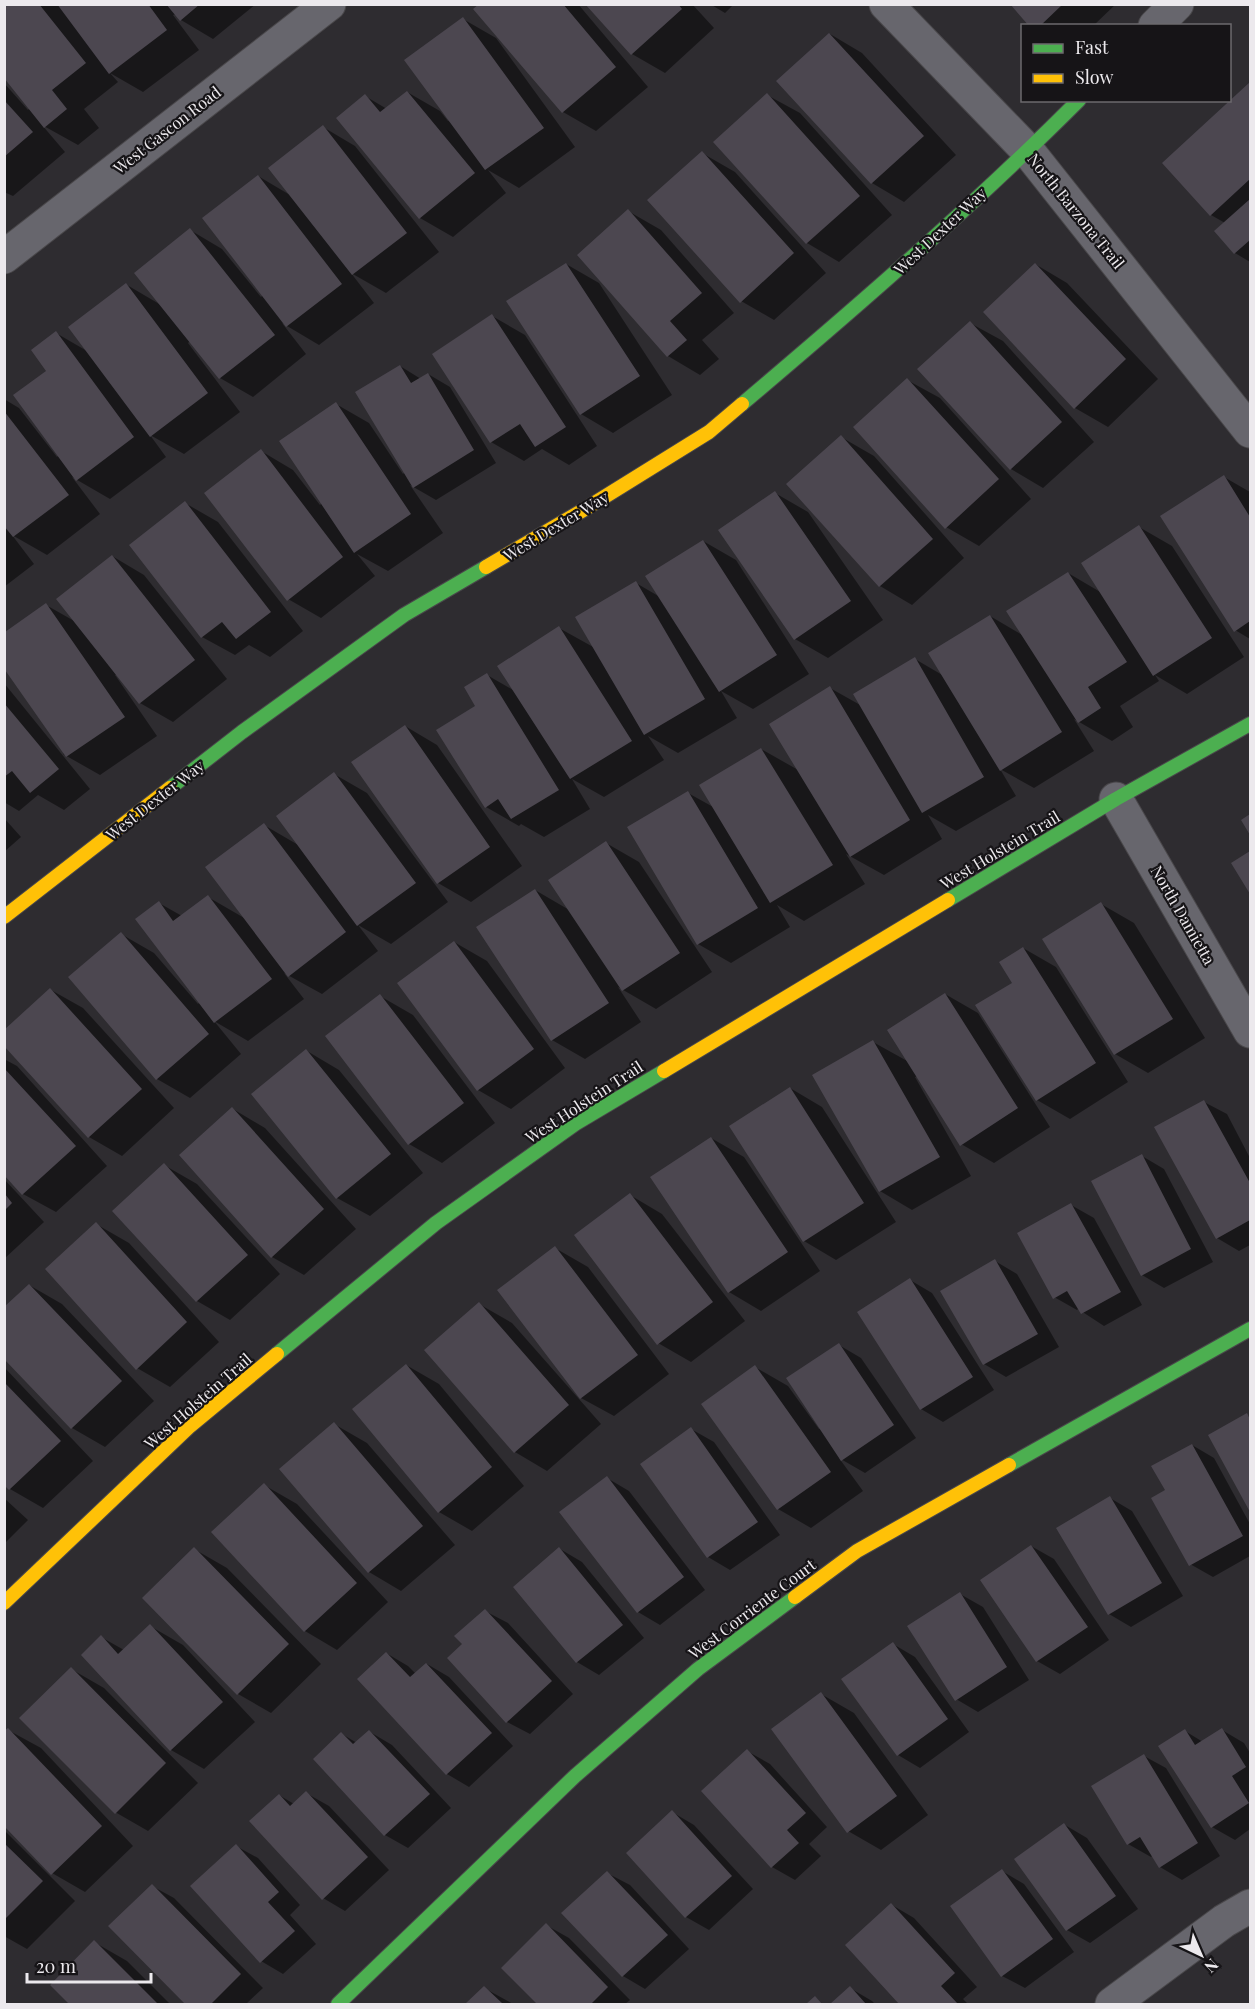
<svg xmlns="http://www.w3.org/2000/svg" width="1255" height="2009" font-family="'Playfair Display',serif">
<style>
.shadow{fill:#0007}
.building{fill:#4c4750}
.lines{fill:none;stroke-linecap:round;stroke-linejoin:round}
.street-casing{stroke:#49474a;stroke-width:35}
.fast-casing{stroke:#49474a;stroke-width:16}
.slow-casing{stroke:#49474a;stroke-width:16}
.street{stroke:#67666d;stroke-width:33}
.fast{stroke:#4caf50;stroke-width:14}
.slow{stroke:#ffc107;stroke-width:14}
.labels{text-anchor:middle;stroke-width:4.5;stroke-linejoin:round;paint-order:stroke}
.street-label{font-size:16px;fill:#ece9ed;stroke:#161417}
</style>
<rect width="100%" height="100%" fill="#2e2c30"/>
<path class="shadow" d="M4,4H256L213,39L181,20L176,14L173,15L199,50L143,92L110,73L118,82L84,109L99,128L78,145L42,125L65,152L13,196L4,192V83L28,110L30,108Z
M481,4H578L648,87L596,131L563,112Z
M587,4H692L714,28L665,73L632,54Z
M710,4H734L725,13Z
M1012,4H1116L1093,26H1031Z
M463,19L496,38L575,147L519,188L488,170L506,193L453,237L420,218L365,96L387,109L407,92L440,111L448,121L450,120Z
M830,34L862,53L956,155L904,202L872,183Z
M1250,84V262L1235,253L1216,231L1225,223L1211,215L1164,164Z
M767,95L800,113L892,215L839,262L807,243Z
M323,127L355,146L439,252L386,293L351,273L374,303L319,345L282,323L306,354L253,397L220,378L190,341L188,343L240,412L184,454L150,435L166,457L110,499L72,477L100,514L47,555L12,535L34,564L4,587V399L19,408L57,457L59,455L48,371L56,333L87,351L127,285L161,305L190,230L222,249L261,297L263,295L258,176L290,195Z
M702,153L735,172L826,273L774,320L741,301Z
M628,211L661,230L734,313L702,340L719,359L700,375L668,356Z
M566,264L599,283L672,395L613,433L581,414Z
M1035,264L1067,283L1158,379L1108,427L1075,408Z
M492,316L525,335L597,446L569,465L542,449L524,461L491,442Z
M970,323L1003,341L1094,442L1043,488L1011,469Z
M400,366L421,379L428,374L450,387L496,463L436,500L410,485L443,533L388,571L357,554L375,576L321,618L288,599L261,451L293,470L320,505L322,503L336,404L369,423L403,474L405,472Z
M907,380L940,398L1031,499L979,546L946,527Z
M841,437L874,456L964,558L912,605L880,586Z
M1224,477L1250,492V639L1235,630Z
M775,493L808,512L883,620L828,658L795,639Z
M185,503L218,522L303,631L270,657L249,645L235,655L202,637Z
M1139,527L1172,546L1244,657L1187,694L1155,675L1159,681L1120,706L1133,727L1112,741L1074,719L1094,751L1034,788L1000,769L1016,796L956,831L928,815L942,839L884,875L846,854L865,884L804,921L777,905L790,927L731,963L698,944L688,793L715,808L761,749L800,771L830,688L862,706L915,659L944,676L990,616L1024,636L1068,573L1102,593Z
M703,541L736,560L809,674L753,709L721,691L737,718L678,753L648,736L664,760L604,797L572,779L590,809L544,837L521,824L519,826L486,807L477,706L487,675L515,691L559,628L595,648L636,583L660,597Z
M112,556L144,575L227,679L173,722L140,703L117,674L115,675L157,736L100,775L63,754L64,753L4,667V634L46,605L76,622Z
M4,683L90,789L64,810L38,795L19,811L4,802Z
M405,726L437,745L522,866L471,902L438,883L353,762Z
M334,774L367,793L448,902L391,944L358,925L378,951L322,994L284,973L304,999L248,1041L214,1021L241,1054L190,1098L157,1079L121,934L154,953L198,1004L200,1002L159,903L182,916L208,897L246,919L264,825L300,846Z
M4,818L21,837L4,852Z
M606,843L639,862L712,972L656,1009L618,987L641,1022L585,1059L552,1040L535,890L571,911Z
M1250,852V891L1233,863Z
M1101,904L1134,923L1205,1038L1148,1073L1115,1054Z
M454,942L487,961L565,1068L511,1109L478,1090Z
M1023,948L1056,967L1128,1082L1070,1119L1037,1100L1014,983Z
M51,990L83,1008L174,1108L122,1156L89,1137Z
M945,994L978,1013L1050,1127L994,1163L961,1144L918,1076L915,1077L971,1176L912,1210L880,1191L873,1042L909,1062Z
M380,996L413,1015L495,1123L442,1163L409,1144L327,1037Z
M307,1051L339,1070L423,1173L370,1216L337,1198Z
M4,1059L17,1066L107,1166L56,1212L23,1194L4,1173Z
M790,1088L822,1107L896,1222L836,1260L804,1241Z
M1204,1102L1227,1114L1250,1158V1245L1239,1251L1217,1238Z
M233,1109L265,1128L356,1229L304,1275L272,1257Z
M711,1138L744,1157L820,1271L761,1311L729,1292Z
M1142,1156L1164,1169L1213,1262L1164,1288L1142,1275Z
M164,1165L197,1184L280,1274L230,1320L197,1301Z
M4,1179L44,1222L4,1259Z
M630,1195L662,1214L745,1321L691,1362L658,1343Z
M1071,1205L1094,1218L1142,1305L1104,1326L1078,1309L1077,1310L1054,1297Z
M96,1224L129,1243L219,1342L170,1387L137,1368Z
M555,1248L588,1267L669,1374L614,1416L581,1398Z
M995,1261L1017,1274L1059,1347L1006,1377L984,1364Z
M910,1280L932,1293L994,1390L943,1422L921,1409Z
M29,1285L62,1304L154,1401L105,1447L72,1428L4,1357Z
M479,1304L512,1323L601,1424L547,1471L515,1452Z
M839,1345L861,1358L916,1438L865,1473L839,1458L863,1491L811,1528L778,1509L755,1367L788,1386L819,1429L821,1428Z
M406,1365L439,1384L524,1486L472,1531L439,1512Z
M4,1367L93,1461L43,1508L10,1489L4,1483Z
M1247,1415L1250,1417V1509L1210,1436Z
M334,1424L367,1443L455,1545L401,1591L369,1572Z
M691,1429L714,1442L780,1535L730,1570L708,1557Z
M1192,1445L1214,1458L1250,1524V1556L1213,1577L1190,1564L1167,1491Z
M607,1478L629,1491L705,1590L660,1625L638,1612Z
M264,1485L297,1504L388,1602L337,1650L305,1631Z
M4,1498L28,1520L4,1544Z
M1110,1498L1132,1511L1183,1596L1131,1627L1109,1614Z
M1031,1546L1054,1559L1109,1640L1060,1674L1037,1661Z
M194,1549L227,1568L321,1664L271,1713L238,1694L144,1598Z
M560,1549L582,1562L644,1638L599,1675L577,1662Z
M960,1594L983,1607L1029,1680L978,1712L956,1699Z
M485,1611L508,1623L573,1694L530,1734L507,1722L464,1644Z
M150,1626L183,1645L255,1722L204,1769L171,1750L83,1655L101,1637L124,1650Z
M893,1644L915,1657L969,1732L920,1768L898,1755Z
M386,1653L408,1666L416,1674L427,1664L449,1677L513,1746L469,1787L447,1774Z
M71,1669L104,1688L198,1783L148,1831L115,1812Z
M821,1694L854,1713L928,1815L881,1850L848,1831Z
M8,1730L41,1748L133,1846L85,1892L52,1873Z
M1222,1730L1244,1743L1250,1753V1829L1235,1840L1212,1827L1185,1731L1203,1742Z
M370,1732L392,1745L451,1808L408,1848L385,1835L342,1734L357,1743Z
M747,1751L770,1764L827,1827L809,1844L821,1856L795,1880L772,1867Z
M1144,1756L1166,1768L1220,1856L1182,1880L1160,1867L1153,1855L1151,1857L1128,1844Z
M306,1793L329,1806L389,1870L345,1911L323,1898L279,1795L294,1804Z
M672,1812L694,1825L753,1889L709,1930L686,1917L628,1853Z
M1065,1825L1087,1838L1138,1909L1090,1943L1067,1930L1016,1860Z
M4,1830L75,1901L27,1949L4,1936Z
M236,1846L258,1858L300,1905L290,1915L316,1944L283,1974L261,1961Z
M1002,1871L1024,1884L1074,1952L1025,1988L1002,1976Z
M607,1873L630,1885L689,1949L645,1989L623,1976L564,1913Z
M152,1886L174,1898L263,1988L246,2004H188L111,1926Z
M892,1905L914,1918L977,1987L963,1999L968,2004H901L847,1945Z
M546,1925L569,1938L630,2000L625,2004H539L503,1968Z
M94,1942L127,1961L170,2004H71L52,1985Z
M484,1988L513,2004H467Z
M850,1988L872,2001L875,2004H833Z"/>
<path class="building" d="M4,4H39L86,63L52,90L67,109L44,128L4,78Z
M57,4H148L167,30L109,74Z
M166,4H200L180,21Z
M479,4H563L616,67L562,113L473,9Z
M585,4H678L682,9L631,55Z
M1010,4H1063L1040,26H1029Z
M463,17L544,128L485,170L404,60Z
M829,33L924,136L871,184L776,81Z
M1250,82V179L1210,216L1162,163Z
M407,91L475,173L419,219L336,118L365,94L380,112Z
M767,93L860,196L806,244L713,142Z
M4,100L33,132L4,157Z
M323,125L407,233L352,275L268,168Z
M702,151L794,253L740,303L647,200Z
M258,175L342,284L286,327L202,218Z
M1250,199V240L1234,254L1214,231Z
M628,209L702,293L670,321L687,340L667,357L577,255Z
M190,228L275,335L219,379L134,273Z
M566,263L640,376L580,415L506,301Z
M1035,263L1126,359L1074,409L983,312Z
M126,283L208,393L150,437L68,327Z
M492,314L566,427L535,447L520,424L490,443L432,354Z
M970,321L1062,422L1010,470L917,369Z
M56,331L134,437L76,481L13,395L46,371L31,350Z
M400,365L411,383L428,373L474,450L413,488L355,392Z
M907,378L999,479L945,529L853,427Z
M336,402L411,514L354,553L279,441Z
M4,411L69,495L13,537L4,526Z
M841,435L933,539L879,587L786,484Z
M261,449L343,557L287,601L204,493Z
M1224,475L1250,517V621L1234,632L1160,516Z
M775,491L851,601L794,640L718,530Z
M185,501L271,612L236,639L222,622L201,638L129,545Z
M1139,525L1212,638L1153,676L1081,563Z
M703,540L777,655L719,692L645,576Z
M112,555L195,660L139,704L56,599Z
M1068,572L1127,662L1088,687L1101,708L1078,723L1006,611Z
M636,581L705,699L644,735L575,617Z
M46,603L125,717L66,757L5,670V632Z
M990,615L1062,732L1000,771L928,653Z
M559,626L632,741L570,779L497,666Z
M915,657L984,777L922,813L853,694Z
M487,673L559,790L511,819L498,799L485,808L436,730L475,706L464,687Z
M830,686L910,820L850,857L769,724Z
M4,703L59,769L30,793L12,771L4,777Z
M405,725L490,847L437,884L351,762Z
M761,748L833,865L770,903L699,785Z
M334,772L416,883L357,926L276,816Z
M688,791L758,908L697,945L627,827Z
M1250,814V835L1241,820Z
M264,823L346,932L288,977L205,867Z
M606,841L680,953L622,991L548,880Z
M1250,851V894L1231,863Z
M535,889L609,1003L551,1041L476,927Z
M208,895L272,979L214,1023L135,919L159,901L173,921Z
M1101,902L1173,1019L1114,1055L1042,939Z
M121,932L209,1034L156,1080L68,977Z
M454,941L534,1049L477,1091L397,983Z
M1023,947L1096,1063L1036,1101L975,1005L1012,983L999,962Z
M50,988L142,1089L88,1138L4,1046V1030Z
M945,993L1018,1108L960,1146L887,1030Z
M380,994L464,1103L408,1145L325,1036Z
M873,1040L940,1157L879,1192L812,1075Z
M306,1049L391,1154L336,1199L251,1094Z
M4,1068L76,1146L22,1195L4,1175Z
M790,1087L864,1203L803,1242L729,1126Z
M1204,1100L1250,1183V1220L1216,1239L1154,1127Z
M232,1107L324,1209L271,1258L179,1155Z
M711,1137L788,1252L728,1293L650,1177Z
M1142,1154L1191,1249L1141,1276L1091,1181Z
M164,1163L248,1255L196,1302L112,1211Z
M630,1193L713,1302L657,1345L574,1235Z
M5,1194L12,1203L5,1210Z
M1071,1203L1121,1292L1081,1314L1067,1291L1053,1299L1017,1233Z
M96,1222L187,1322L136,1370L45,1269Z
M555,1246L638,1355L580,1399L497,1290Z
M995,1259L1038,1334L983,1365L940,1291Z
M910,1278L973,1377L920,1410L857,1312Z
M29,1284L122,1381L71,1429L4,1359V1307Z
M479,1302L569,1405L514,1453L424,1350Z
M839,1343L894,1425L841,1461L786,1378Z
M406,1364L492,1467L438,1513L352,1409Z
M755,1365L831,1472L777,1510L701,1404Z
M4,1382L61,1441L9,1490L4,1485Z
M1247,1413L1250,1419V1512L1208,1435Z
M334,1422L423,1526L368,1573L279,1469Z
M691,1427L758,1522L707,1558L640,1464Z
M1192,1444L1243,1536L1189,1566L1151,1498L1165,1490L1151,1466Z
M607,1476L684,1577L637,1613L559,1512Z
M264,1483L357,1583L304,1632L211,1532Z
M1110,1496L1162,1583L1108,1615L1056,1528Z
M1031,1545L1088,1627L1036,1662L980,1580Z
M194,1547L289,1644L237,1695L142,1598Z
M559,1547L623,1625L576,1663L513,1587Z
M960,1592L1007,1667L955,1701L907,1626Z
M485,1609L552,1681L506,1723L447,1658L462,1644L454,1636Z
M150,1624L223,1702L170,1751L81,1655L101,1635L118,1654Z
M893,1642L948,1719L897,1756L841,1679Z
M386,1652L410,1677L426,1663L492,1733L446,1775L357,1679Z
M71,1667L166,1763L115,1814L19,1718Z
M821,1692L897,1796L847,1833L771,1729Z
M8,1728L102,1826L51,1875L4,1826V1731Z
M1222,1728L1246,1767L1232,1776L1249,1803L1211,1828L1158,1746L1185,1729L1195,1745Z
M369,1730L430,1794L384,1836L313,1759L341,1732L353,1744Z
M747,1749L806,1813L787,1830L799,1843L771,1868L701,1791Z
M1144,1754L1198,1843L1159,1868L1140,1837L1127,1845L1091,1786Z
M306,1791L368,1857L322,1900L249,1821L279,1794L290,1806Z
M672,1810L732,1876L685,1918L626,1853Z
M1064,1823L1116,1896L1066,1931L1014,1859Z
M4,1843L43,1881L4,1920Z
M236,1844L279,1892L268,1902L295,1931L260,1963L190,1886Z
M1002,1869L1053,1939L1001,1977L950,1906Z
M607,1871L668,1935L622,1977L561,1913Z
M152,1884L241,1974L211,2004H185L108,1926Z
M891,1903L955,1973L941,1986L958,2004H899L845,1945Z
M546,1923L608,1987L592,2003L594,2004H537L501,1968Z
M94,1940L158,2004H69L50,1985Z
M484,1986L503,2004H465Z
M850,1986L866,2004H830Z
M815,1996L822,2004H806Z"/>
<g class="lines">
<defs>
<path id="street" d="M886,4L1028,151L1250,431
M1155,26L1177,4
M4,257L329,4
M1116,799L1250,1031
M1112,2004L1224,1921L1250,1906"/>
<path id="fast" d="M742,404C858,306 972,207 1079,100
M170,788L242,732L404,615L486,567
M948,900L1116,799L1250,724
M277,1354L436,1223L575,1124L664,1071
M1009,1465L1250,1329
M338,2004L575,1776L698,1669L795,1597"/>
<path id="slow" d="M486,567L585,509L709,432L742,404
M4,917L170,788
M664,1071L948,900
M795,1597L857,1551L1009,1465
M4,1603L190,1426L277,1354"/>
</defs>
<use href="#street" class="street-casing"/>
<use href="#fast" class="fast-casing"/>
<use href="#slow" class="slow-casing"/>
<use href="#street" class="street"/>
<use href="#fast" class="fast"/>
<use href="#slow" class="slow"/>
</g>
<g class="labels">
<g class="street-label">
<text transform="translate(167 130) rotate(-38)" y="6">West Gascon Road</text>
<text transform="translate(1076 211) rotate(51)" y="6">North Barzona Trail</text>
<text transform="translate(940 231) rotate(-43)" y="6">West Dexter Way</text>
<text transform="translate(556 526) rotate(-31)" y="6">West Dexter Way</text>
<text transform="translate(155 800) rotate(-38)" y="6">West Dexter Way</text>
<text transform="translate(1000 850) rotate(-31)" y="6">West Holstein Trail</text>
<text transform="translate(1183 915) rotate(60)" y="6">North Damietta</text>
<text transform="translate(584 1102) rotate(-33)" y="6">West Holstein Trail</text>
<text transform="translate(198 1401) rotate(-41)" y="6">West Holstein Trail</text>
<text transform="translate(752 1609) rotate(-37)" y="6">West Corriente Court</text>
</g>
</g>
<rect width="1255" height="2009" fill="none" stroke="#ece9ed" stroke-width="12"/>
<rect x="1021" y="24" width="210" height="78" fill="#161417" stroke="#6c696d" stroke-width="1.5"/>
<rect x="1033" y="44" width="30" height="9" fill="#4caf50" stroke="#6c696d" stroke-width="1.5"/>
<text x="1075" y="54" font-size="18" fill="#ece9ed">Fast</text>
<rect x="1033" y="74" width="30" height="9" fill="#ffc107" stroke="#6c696d" stroke-width="1.5"/>
<text x="1075" y="84" font-size="18" fill="#ece9ed">Slow</text>
<g transform="translate(1201 1955) rotate(136)" stroke="#161417" stroke-width="4.5" paint-order="stroke">
<path d="M0-4.5L10 22L0 15L-10 22Z" fill="#ece9ed"/>
<text y="-9" font-size="16" font-weight="bold" text-anchor="middle" fill="#ece9ed">N</text>
</g>
<path d="M27 1973v9h124v-9" fill="none" stroke="#ece9ed" stroke-width="3"/>
<text x="36" y="1973" font-size="18" fill="#ece9ed" stroke="#161417" stroke-width="4.5" paint-order="stroke">20 m</text>
</svg>
